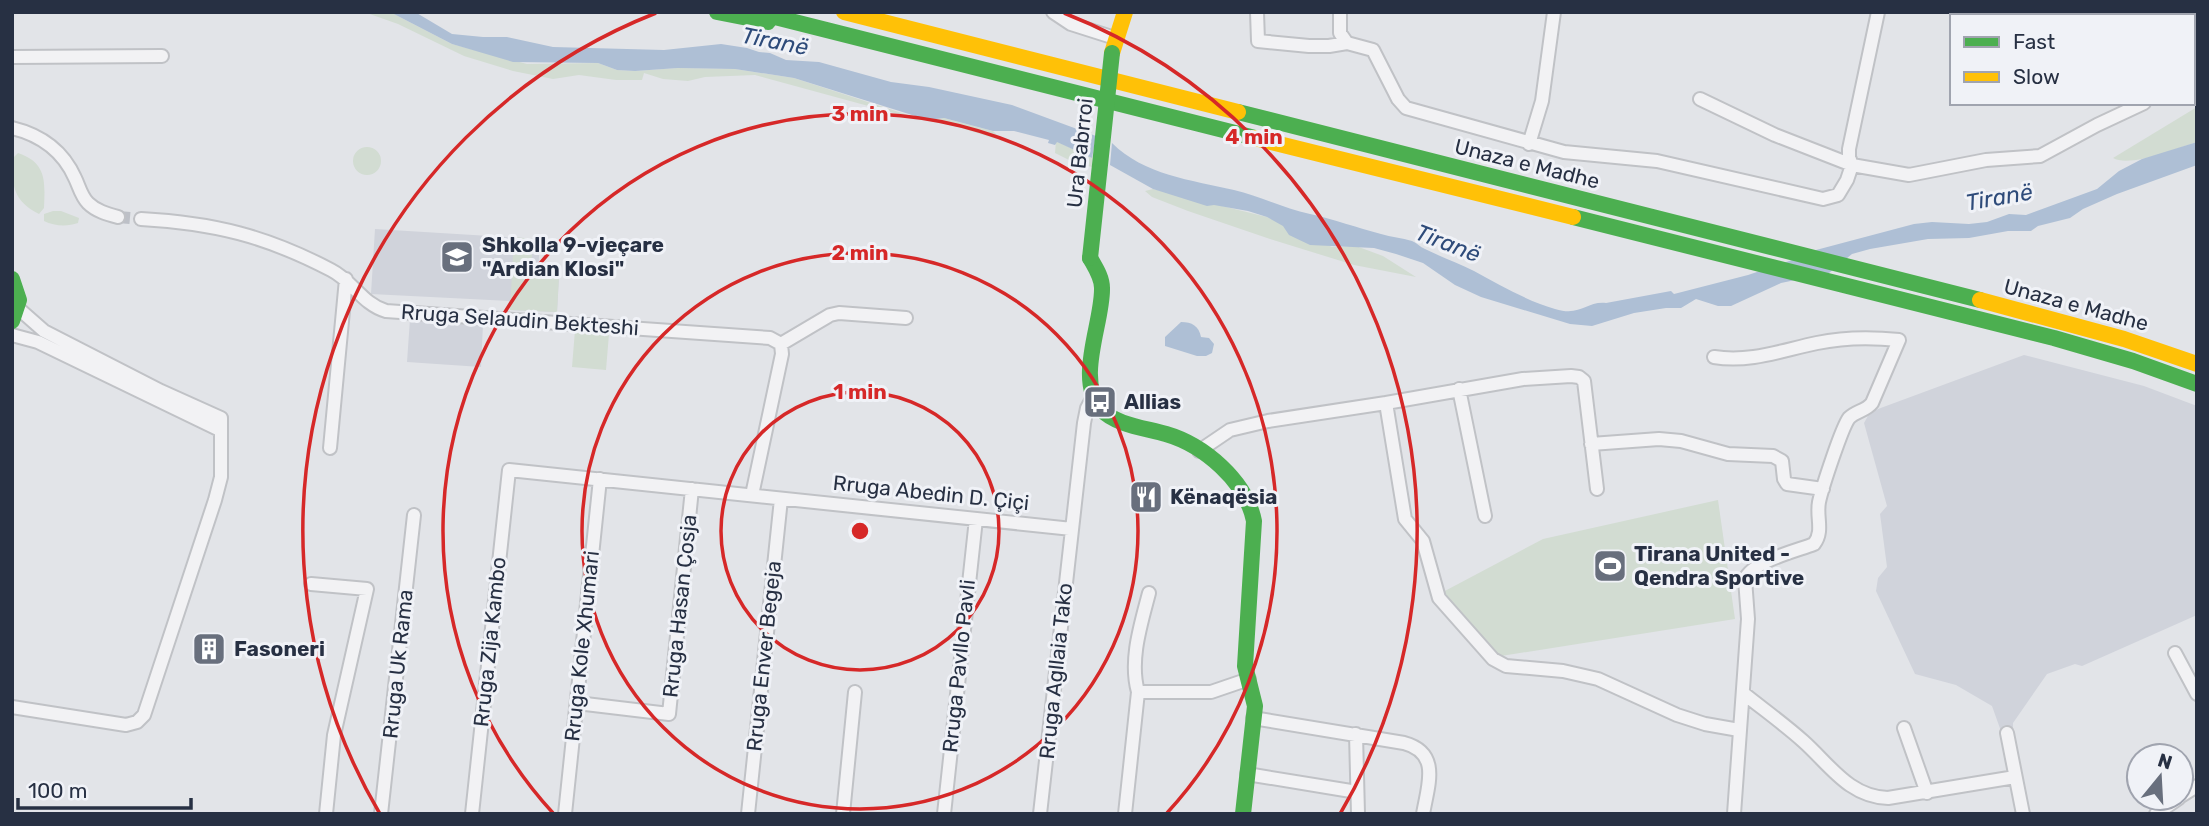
<svg xmlns="http://www.w3.org/2000/svg" width="2209" height="826" font-family="Rubik,sans-serif">
<style>
.built{fill:#d0d3db}
.green{fill:#d2dcd2}
.water{fill:#aebfd5}
.lines{fill:none;stroke-linecap:round;stroke-linejoin:round}
.street-tunnel{stroke:#bdc0c7;stroke-width:12;stroke-dasharray:12 6;stroke-linecap:butt}
.street-casing{stroke:#c0c2c6;stroke-width:16}
.street{stroke:#f2f2f4;stroke-width:12}
.fast{stroke:#4caf50;stroke-width:16}
.slow{stroke:#ffc107;stroke-width:16}
.fast-bridge{stroke:#4caf50;stroke-width:16}
.ring{fill:none;stroke:#d62828;stroke-width:3.5}
.labels{text-anchor:middle;stroke-width:6;stroke-linejoin:round;paint-order:stroke}
.street-label{font-size:21px;fill:#273043;stroke:#f0f2f7}
.poi-label{font-size:21px;font-weight:bold;fill:#273043;stroke:#f0f2f7;text-anchor:start}
.water-label{font-size:23px;font-style:italic;fill:#2e4b7a;stroke:#f0f2f7}
.centre{fill:#d62828;stroke:#f0f2f7;stroke-width:3.5}
.ring-label{font-size:21px;text-anchor:middle;font-weight:bold;fill:#d62828;stroke:#f0f2f7;stroke-width:6;stroke-linejoin:round;paint-order:stroke}
</style>
<rect width="100%" height="100%" fill="#e2e4e8"/>
<path class="built" d="M375,229L540,239L538,274L559,276L557,312L510,310V301L371,294Z
M410,319L483,324L481,367L407,362Z
M2024,355L2144,386L2197,406V615L2082,666L2075,664L2047,674L2013,723V728L2002,734L1992,706L1956,685L1915,674L1876,591L1878,578L1887,567L1880,514L1887,506L1864,423L1868,416L1878,409Z"/>
<path class="green" d="M364,12L392,13L452,44L527,64L598,63L617,70L635,71L678,68L735,69L794,78L908,115L928,120L944,118L993,131L1003,141L958,127L894,113L755,75L705,77L688,81L663,79L644,73L642,80H616L579,75L553,79L513,71L464,56L398,24Z
M2197,107V142C2177,148 2130,168 2113,158Z
M1056,141L1092,158V167L1075,163L1055,153Z
M353 161a14 14 0 1 1 28 0a14 14 0 1 1-28 0Z
M18,153C47,163 45,181 44,208L39,214C13,201 12,185 12,159Z
M1153,189L1267,217L1332,247L1356,246L1383,256L1416,277L1354,265L1270,239L1188,211L1152,197L1145,191Z
M53,211H61L79,218L78,223C67,227 54,226 44,221V214Z
M514,237L533,239L531,274L559,276L557,312L510,310Z
M575,330L609,334L606,370L572,367Z
M1718,500L1735,619L1495,657L1441,593L1543,539Z"/>
<path class="water" d="M386,12H415L452,34L483,37H507L553,47L664,50L721,44L747,48L759,52L770,53L786,60L819,62L891,82L929,87L1012,105L1096,136L1092,158L1057,142L1055,145L1048,143L1049,140L1014,131H993L944,118L928,120L794,78L735,69L678,68L635,71L617,70L598,63L513,62L452,44L392,13Z
M2197,142V165L2117,194L2083,209L2070,218L2038,226L2031,231H2008L1969,238L1928,239L1870,249L1852,254L1829,273L1781,283L1731,306H1718L1696,299L1681,308H1666L1634,313L1592,326L1570,324L1481,297L1455,285L1423,263L1396,254L1374,248L1310,245L1289,235L1283,226L1267,217L1248,211L1214,205L1207,206L1153,189L1110,165L1112,143C1144,175 1191,180 1234,190C1259,196 1284,208 1310,214C1334,219 1357,228 1381,234C1391,237 1402,238 1412,241C1417,243 1420,247 1425,249C1441,257 1458,263 1474,271C1500,285 1527,301 1555,309C1581,317 1586,301 1606,303L1671,291L1674,294L1748,275L1816,252V250L1914,224L1932,222L1969,224L1987,222L2009,214L2026,215L2097,189L2119,171L2142,159Z
M1181,322C1192,322 1199,326 1201,337L1209,338L1214,344L1212,353L1206,356H1197L1165,346V337Z"/>
<g class="lines">
<path class="street-tunnel" d="M118,217L141,219"/>
<defs>
<path id="street" d="M1053,12L1071,24L1115,38
M1257,12L1258,41L1309,46H1329L1347,43L1373,50L1398,99L1406,108L1564,152L1657,161L1823,199L1838,195L1847,180L1852,165
M1340,12V33L1347,43
M2042,16V12
M12,57L162,56
M2193,81L2197,79
M1700,99L1775,135L1852,165L1909,175L1986,160L2040,156L2097,125L2144,103
M12,128C41,135 63,151 75,178C79,186 81,196 88,203C96,211 107,214 118,217
M1529,144L1542,101L1554,12
M1852,165L1849,157V149L1878,12
M141,219C214,223 266,236 331,270C353,281 362,304 386,311L770,338L781,344
M12,335L38,342L220,430
M781,344L830,315L839,313L906,318
M1714,357C1750,363 1783,350 1817,343C1845,337 1871,337 1899,340L1872,403C1866,411 1856,411 1849,418C1842,427 1822,488 1819,502C1816,517 1824,531 1814,544C1796,551 1753,561 1745,579L1748,619L1734,814
M1459,389L1485,516
M1386,403L1405,519L1423,541L1439,598L1493,659L1506,666L1563,671L1598,679L1677,715L1705,724L1739,730
M1591,444L1659,439L1681,441L1728,454L1773,456L1782,461L1784,479L1787,484L1823,489
M330,448L346,279
M1199,451L1230,430L1268,421L1386,403L1523,379L1571,376L1579,377L1584,381L1597,489
M752,495L782,354L781,344
M311,584L367,589L334,735L326,814
M2175,653L2197,694
M1138,692H1211L1249,679
M1743,693C1763,709 1784,724 1803,741C1829,764 1849,797 1888,798L2015,777
M577,703L669,714L692,489
M12,707L126,725L137,722L144,715L215,500L221,477V418L161,391L44,331L19,309
M1253,718L1404,743C1441,753 1428,785 1423,814
M1904,728L1927,793
M2007,733L2023,814
M1356,734L1358,814
M1247,774L1357,792
M2181,796L2197,786
M381,814L414,515
M472,814L509,470L1072,529
M565,814L600,479
M748,814L781,499
M843,814L855,692
M944,814L976,519
M1040,814L1084,423L1087,408L1093,397
M1125,814L1138,692C1129,660 1141,624 1149,593
M2156,814L2179,798"/>
</defs>
<use href="#street" class="street-casing"/>
<use href="#street" class="street"/>
<path class="fast" d="M717,12L768,22
M755,12L1255,138
M1238,112L1980,300
M1573,217L2054,338L2133,361L2197,384
M1090,258C1095,267 1102,277 1102,288C1103,322 1075,379 1101,409C1115,425 1146,428 1166,434C1204,445 1246,481 1254,521L1245,666L1255,706L1243,814
M12,279L19,300L12,321"/>
<path class="slow" d="M844,12L1238,112
M1112,53L1125,12
M1255,138L1573,217
M1980,300L2124,339L2197,364"/>
<path class="fast-bridge" d="M1090,258L1112,53"/>
</g>
<g class="ring">
<circle cx="860" cy="531" r="139"/>
<circle cx="860" cy="531" r="278"/>
<path d="M553 813A417 417 0 1 1 1167 813"/>
<path d="M380 814A557 557 0 0 1 656 13M1064 13A557 557 0 0 1 1340 814"/>
</g>
<defs>
<symbol id="school-square" viewBox="-11 -11 22 22"><rect x="-9" y="-9" width="18" height="18" rx="4" fill="#686f7d" stroke="#f0f2f7"/><path d="M0-5L7-2L0 1L-7-2ZM-4 1L0 2.5L4 1V4Q0 6-4 4Z" fill="#fff"/></symbol>
<symbol id="bus-square" viewBox="-11 -11 22 22"><rect x="-9" y="-9" width="18" height="18" rx="4" fill="#686f7d" stroke="#f0f2f7"/><path d="M-5-6H5V4H4V6H2V4H-2V6H-4V4H-5ZM-3.5-4V0h7V-4ZM-3.5 1.2v1.5H-2V1.2ZM2 1.2v1.5H3.5V1.2Z" fill="#fff"/></symbol>
<symbol id="restaurant-square" viewBox="-11 -11 22 22"><rect x="-9" y="-9" width="18" height="18" rx="4" fill="#686f7d" stroke="#f0f2f7"/><path d="M-5-6h1v4h1v-4h1v4h1v-4h1v5L-1.5 .5V6h-2V.5L-5-1ZM5-6V6H3V1.5H1.5Q1.5-4 5-6Z" fill="#fff"/></symbol>
<symbol id="stadium-square" viewBox="-11 -11 22 22"><rect x="-9" y="-9" width="18" height="18" rx="4" fill="#686f7d" stroke="#f0f2f7"/><path d="M0-5a6.5 5 0 1 0 0 10a6.5 5 0 1 0 0-10ZM-3.5-1.8h7v3.6h-7Z" fill="#fff"/></symbol>
<symbol id="building-square" viewBox="-11 -11 22 22"><rect x="-9" y="-9" width="18" height="18" rx="4" fill="#686f7d" stroke="#f0f2f7"/><path d="M-4-6H4V6H1V3H-1V6H-4ZM-2.5-4.3h1.7v1.8h-1.7ZM.8-4.3h1.7v1.8H.8ZM-2.5-1h1.7V.8h-1.7ZM.8-1h1.7V.8H.8Z" fill="#fff"/></symbol>
</defs>
<g fill-rule="evenodd">
<use href="#school-square" x="438" y="238" width="38" height="38"/>
<use href="#bus-square" x="1081" y="383" width="38" height="38"/>
<use href="#restaurant-square" x="1127" y="478" width="38" height="38"/>
<use href="#stadium-square" x="1591" y="547" width="38" height="38"/>
<use href="#building-square" x="190" y="630" width="38" height="38"/>
</g>
<g class="labels">
<g class="street-label">
<text transform="translate(1080 153) rotate(-84)" y="7">Ura Babrroi</text>
<text transform="translate(1527 164) rotate(14)" y="7">Unaza e Madhe</text>
<text transform="translate(2076 305) rotate(15)" y="7">Unaza e Madhe</text>
<text transform="translate(520 320) rotate(4)" y="7">Rruga Selaudin Bekteshi</text>
<text transform="translate(931 493) rotate(6)" y="7">Rruga Abedin D. Çiçi</text>
<text transform="translate(680 606) rotate(-84)" y="7">Rruga Hasan Çosja</text>
<text transform="translate(490 642) rotate(-84)" y="7">Rruga Zija Kambo</text>
<text transform="translate(582 646) rotate(-84)" y="7">Rruga Kole Xhumari</text>
<text transform="translate(764 656) rotate(-84)" y="7">Rruga Enver Begeja</text>
<text transform="translate(398 664) rotate(-84)" y="7">Rruga Uk Rama</text>
<text transform="translate(959 666) rotate(-84)" y="7">Rruga Pavllo Pavli</text>
<text transform="translate(1056 671) rotate(-84)" y="7">Rruga Agllaia Tako</text>
</g>
<g class="poi-label">
<text x="482" y="252">Shkolla 9-vjeçare<tspan x="482" dy="24">"Ardian Klosi"</tspan></text>
<text x="1124" y="409">Allias</text>
<text x="1170" y="504">Kënaqësia</text>
<text x="1634" y="561">Tirana United -<tspan x="1634" dy="24">Qendra Sportive</tspan></text>
<text x="234" y="656">Fasoneri</text>
</g>
<g class="water-label">
<text transform="translate(775 41) rotate(11)" y="8">Tiranë</text>
<text transform="translate(1999 197) rotate(-10)" y="8">Tiranë</text>
<text transform="translate(1448 243) rotate(21)" y="8">Tiranë</text>
</g>
</g>
<circle cx="860" cy="531" r="10" class="centre"/>
<g class="ring-label">
<text x="860" y="121">3 min</text>
<text x="1254" y="144">4 min</text>
<text x="860" y="260">2 min</text>
<text x="860" y="399">1 min</text>
</g>
<rect width="2209" height="826" fill="none" stroke="#273043" stroke-width="28"/>
<rect x="1950" y="14" width="245" height="91" fill="#f0f2f7" stroke="#a0a4af" stroke-width="2"/>
<rect x="1964" y="37" width="35" height="10" fill="#4caf50" stroke="#a0a4af" stroke-width="2"/>
<text x="2013" y="49" font-size="21" fill="#273043">Fast</text>
<rect x="1964" y="72" width="35" height="10" fill="#ffc107" stroke="#a0a4af" stroke-width="2"/>
<text x="2013" y="84" font-size="21" fill="#273043">Slow</text>
<g transform="translate(2160 777) rotate(18)"><circle r="33" fill="#f0f2f7" stroke="#a0a4af" stroke-width="2"/>
<path d="M0-5L12 26L0 18L-12 26Z" fill="#686f7d"/>
<text y="-10" font-size="19" font-weight="bold" text-anchor="middle" fill="#273043">N</text>
</g>
<path d="M18 798v10h173v-10" fill="none" stroke="#273043" stroke-width="3.5"/>
<text x="28" y="798" font-size="21" fill="#273043" stroke="#f0f2f7" stroke-width="5" paint-order="stroke">100 m</text>
</svg>
